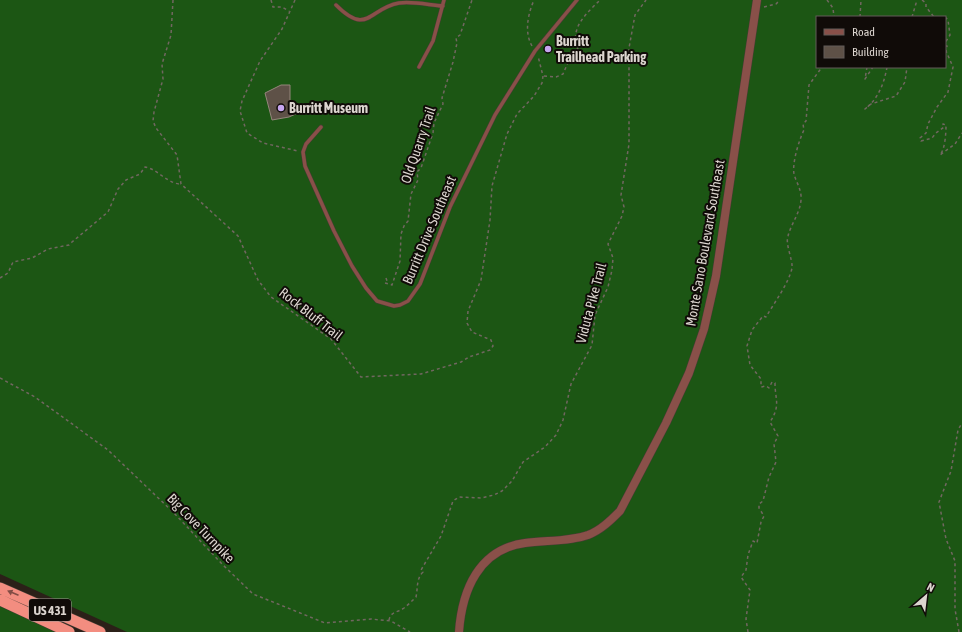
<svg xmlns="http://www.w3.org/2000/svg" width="962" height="632" font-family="'Asap Condensed',sans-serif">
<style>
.forest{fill:#1c5614;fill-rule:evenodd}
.building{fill:#5e5147;stroke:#94867b}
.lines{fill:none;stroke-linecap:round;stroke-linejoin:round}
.service-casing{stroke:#473d35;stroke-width:4.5}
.tertiary-casing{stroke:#473d35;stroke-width:9}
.trunk-casing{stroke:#473d35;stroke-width:12}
.path{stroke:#716760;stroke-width:1.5;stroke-dasharray:3 3;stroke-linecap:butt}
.service{stroke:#895049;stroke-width:3.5}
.tertiary{stroke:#895049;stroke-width:8}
.trunk{stroke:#f38d80;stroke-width:11}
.oneway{fill:#824c44}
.poi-dot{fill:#c7a6f0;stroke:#100b08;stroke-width:1.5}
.labels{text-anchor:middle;stroke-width:4;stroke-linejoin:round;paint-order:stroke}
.shield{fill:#100b08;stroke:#9f9893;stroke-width:1}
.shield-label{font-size:13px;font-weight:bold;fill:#dcd5cf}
.poi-label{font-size:14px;font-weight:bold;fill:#dcd5cf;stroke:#100b08;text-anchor:start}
.street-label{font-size:14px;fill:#dcd5cf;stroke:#100b08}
</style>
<rect width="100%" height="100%" fill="#2b2018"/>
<path class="forest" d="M0,0H962V632H127L0,574ZM817,17H945V67H817Z
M0,606H4L55,632H0Z"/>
<path class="building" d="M281,85H290V103L298,113L289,117L272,120L265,93Z"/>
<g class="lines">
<defs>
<path id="service" d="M336,5C368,37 369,8 399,3C413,1 429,5 443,6
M419,67L433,41L444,0
M321,127L306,144L303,152L305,166L334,231L352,266L366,288L377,301L394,306L400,305L408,301L420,284L450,207L495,115L535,51L577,0"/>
<path id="tertiary" d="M459,632C462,590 479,549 525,543C546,540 568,542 588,535C601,530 611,520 620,511L666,423L689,373L704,329L716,276L757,0"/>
<path id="trunk" d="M0,588L100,632
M0,600L69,632"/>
</defs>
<use href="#service" class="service-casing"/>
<use href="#tertiary" class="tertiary-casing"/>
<use href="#trunk" class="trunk-casing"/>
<path class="path" d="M173,0L171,35L162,64L163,79L154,112L153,121L156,128L177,155L181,184L238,236L258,280L271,297L331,339L361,377L421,374L461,362L469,357L490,350L493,346L491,340L472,332L467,323L468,311L481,280L490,220L492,186L507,134L517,114L534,96L542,83L543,76L538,56
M271,0L273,7H282L289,11
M295,0L282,29L260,61L242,101L240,111L247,133L263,143L298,151
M827,0L833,8L834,17
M922,0L926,3V7L934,17
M764,7L776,4L780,0
M860,17L861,0
M912,17L917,0
M945,17L948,20L950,35L945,43
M532,46C524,32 528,14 534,0
M945,46H947L946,51L953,67L948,92L937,107L928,124L926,133L920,138L921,141L932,138L936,133L944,127L943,124L946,125C946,134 945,149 940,155L955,144L962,133
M867,67L865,79L873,67
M887,67C884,84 878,99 865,109L871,104L896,96L905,82L907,67
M544,76L556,77L563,74L570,58L578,48C569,28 587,13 600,0
M0,278L8,273L13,262L32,258L48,249L69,245L72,242L108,212L118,189L126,180L140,174L145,167C158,169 167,184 181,184
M386,278L387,281L385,283L392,285L400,261L401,234L404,226L408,221L411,194L418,180L417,172L421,168L433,133L434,123L443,104L442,98L453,62L457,43L456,38L460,35L472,0
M0,378L35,397L108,450L174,513L222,564L253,594L325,623L371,619L391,621L410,632
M389,620C391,611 397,613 404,608C408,605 412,601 416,597C418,588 416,579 423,572L421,570L441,536L453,501L459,497L481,498L494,495L502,491L512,481L523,462L545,447L556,435L563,420L571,384L592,345L595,315L608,287L612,270L613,258L608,244L622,216L624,207L621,195L629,144V48L635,15L646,0
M748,632L746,619L750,590L741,577L746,570L748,555L753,541L757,543L761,522L764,516L759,508V504L763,501L769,477L776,462L774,444L778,436L770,422C781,405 775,400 775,383L772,382L769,388L766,386L761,387V379L750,365L747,346L752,330L763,316L766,317C774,303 789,283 792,268C793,260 785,244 788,236C791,224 800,213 801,200C802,190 796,182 794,174C792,163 799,140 804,130L803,124L806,121L809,85L822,67
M959,632L955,609V561L946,539L939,502L951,471L958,430L962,423"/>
<use href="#service" class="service"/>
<use href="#tertiary" class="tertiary"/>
<use href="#trunk" class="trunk"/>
</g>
<defs><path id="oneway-solid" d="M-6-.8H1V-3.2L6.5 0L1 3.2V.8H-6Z"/></defs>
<use class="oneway" href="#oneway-solid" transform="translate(13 593) rotate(-157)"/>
<g class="poi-dot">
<circle cx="548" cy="49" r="4"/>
<circle cx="281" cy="108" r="4"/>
</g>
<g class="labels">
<rect class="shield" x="29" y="599" width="42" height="22" rx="3"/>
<g class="shield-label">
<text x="50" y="615">US 431</text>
</g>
<g class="poi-label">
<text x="556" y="46">Burritt<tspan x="556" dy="16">Trailhead Parking</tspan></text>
<text x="289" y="113">Burritt Museum</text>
</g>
<g class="street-label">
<text transform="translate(418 145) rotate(-71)" y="5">Old Quarry Trail</text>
<text transform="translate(429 230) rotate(-67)" y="5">Burritt Drive Southeast</text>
<text transform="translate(705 243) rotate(-80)" y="5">Monte Sano Boulevard Southeast</text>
<text transform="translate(591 303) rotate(-75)" y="5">Viduta Pike Trail</text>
<text transform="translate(311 314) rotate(38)" y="5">Rock Bluff Trail</text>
<text transform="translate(201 528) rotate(46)" y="5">Big Cove Turnpike</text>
</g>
</g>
<rect x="816" y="16" width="130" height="52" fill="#100b08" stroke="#625c58"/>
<rect x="824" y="29" width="20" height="6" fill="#895049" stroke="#625c58"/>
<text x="852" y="36" font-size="12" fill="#dcd5cf">Road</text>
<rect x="824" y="46" width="20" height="12" fill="#5e5147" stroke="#625c58"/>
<text x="852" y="56" font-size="12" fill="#dcd5cf">Building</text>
<g transform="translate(926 596) rotate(28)" stroke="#100b08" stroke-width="3" paint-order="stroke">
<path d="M0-3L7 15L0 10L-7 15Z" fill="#dcd5cf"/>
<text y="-6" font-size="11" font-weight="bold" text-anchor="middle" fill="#dcd5cf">N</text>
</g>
</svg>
